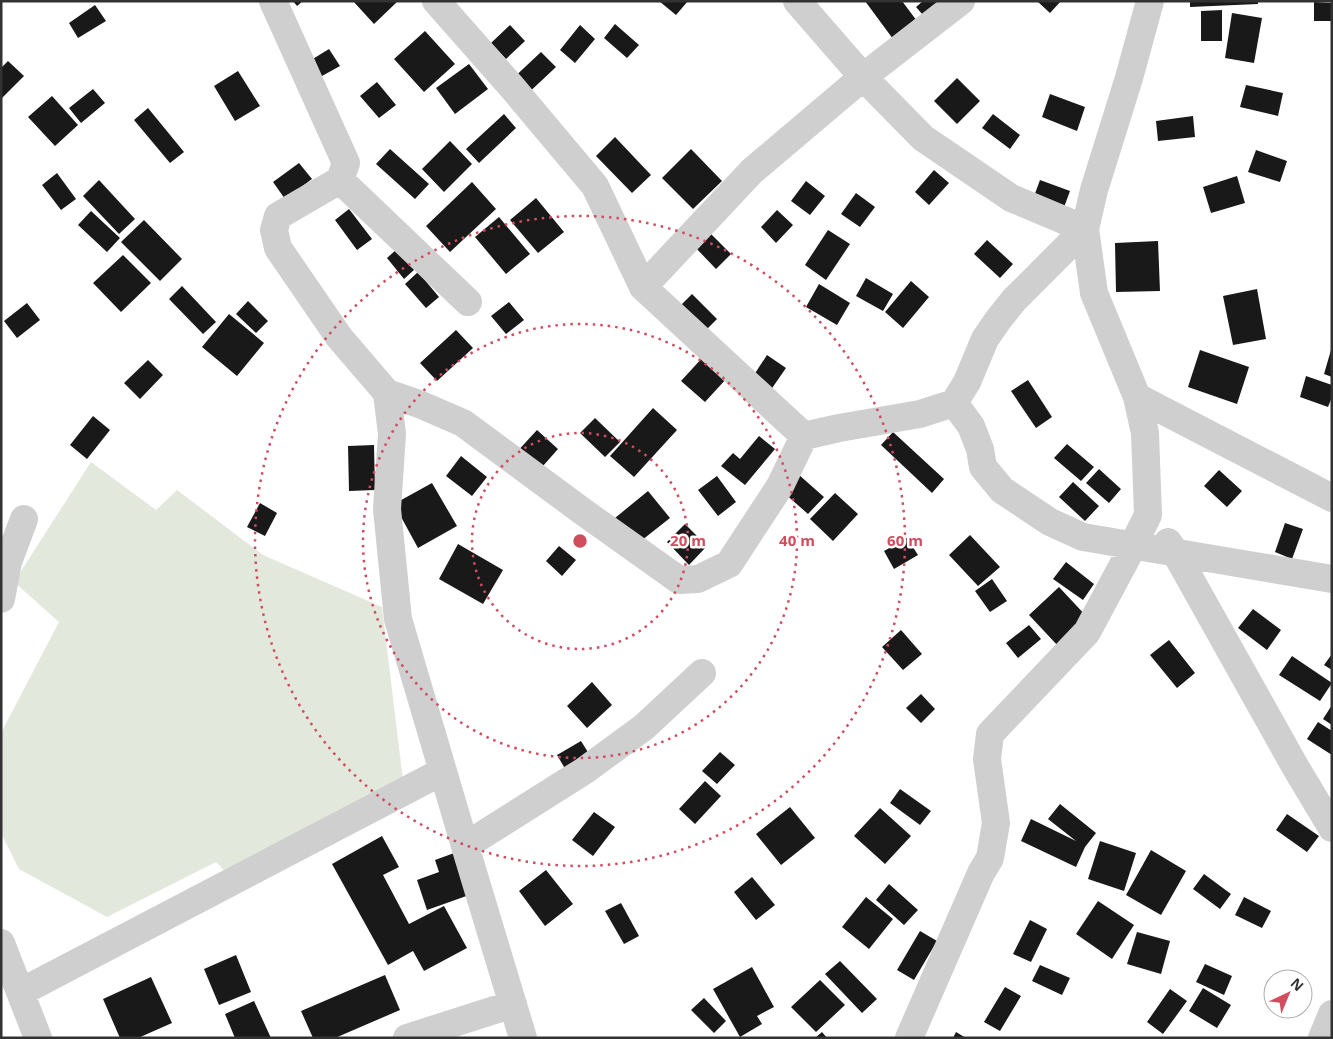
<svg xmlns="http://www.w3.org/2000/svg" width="1333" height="1039" font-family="'Open Sans',sans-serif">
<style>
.green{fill:#e3e8dd}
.building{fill:#191919}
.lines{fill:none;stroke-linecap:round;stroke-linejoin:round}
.minor{stroke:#cfcfcf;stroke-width:28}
.ring{fill:none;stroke:#d04d5e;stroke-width:2.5;stroke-dasharray:2.5 5}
.centre{fill:#d04d5e;stroke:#fff;stroke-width:2.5}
.ring-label{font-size:15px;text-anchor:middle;font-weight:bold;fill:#d04d5e;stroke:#fff;stroke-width:5;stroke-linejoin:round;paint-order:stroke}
</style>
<rect width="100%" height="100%" fill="#fff"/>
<path class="green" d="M91,462L156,510L177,490L263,555L382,607L406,805L243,890L216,862L107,917L19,869L1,833V733L59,622L14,582Z"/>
<path class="building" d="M293,1H303L297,6Z
M353,1H398L374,24Z
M659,1H688L676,15Z
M865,1H902L920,25L896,43Z
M923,1H954L929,22L916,7Z
M1037,1H1061L1050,13Z
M1190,1H1258V4L1190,7Z
M1314,2L1332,3V21H1314Z
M95,5L106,21L78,38L69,23Z
M1222,10V41H1201V11Z
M1232,13L1262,18L1254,63L1225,58Z
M615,24L639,45L627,58L604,38Z
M510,25L525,41L506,59L491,43Z
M580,25L595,39L575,63L560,50Z
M425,31L455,64L424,92L394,59Z
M329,49L340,66L313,81L303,65Z
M541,52L556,67L523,98L508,83Z
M8,61L24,76L1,99V68Z
M469,64L488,89L455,114L436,88Z
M238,71L260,106L235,121L214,86Z
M957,78L980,101L957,124L934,101Z
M377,82L396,105L379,118L360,96Z
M1246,85L1283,93L1278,116L1240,107Z
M93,89L105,103L81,123L69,108Z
M1050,94L1085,107L1077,131L1042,117Z
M52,96L78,125L55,146L28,117Z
M148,108L184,152L170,163L134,120Z
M504,114L516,128L479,163L466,149Z
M993,114L1020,135L1010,149L982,128Z
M1193,116L1195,137L1158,141L1156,121Z
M615,137L651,175L632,193L596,156Z
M450,141L472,164L444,192L422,169Z
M390,149L429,184L415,199L376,164Z
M691,149L722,181L693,209L662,178Z
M1256,150L1287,161L1280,182L1248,172Z
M299,163L312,179L285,199L273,182Z
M934,170L949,183L929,205L915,192Z
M57,173L76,199L61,210L42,185Z
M1237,176L1245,203L1211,213L1203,187Z
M99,180L135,219L119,234L83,196Z
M1040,180L1070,191L1063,210L1033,199Z
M806,181L825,196L810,215L791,201Z
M472,182L496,209L450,252L426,226Z
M856,193L875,207L860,227L841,214Z
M536,198L564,232L538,253L510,220Z
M349,209L372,239L357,250L335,220Z
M777,210L793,225L776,243L761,227Z
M91,211L120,238L107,252L78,225Z
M499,217L530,254L506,274L475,237Z
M144,220L182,259L160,281L121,242Z
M828,230L850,244L826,280L805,265Z
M708,231L731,254L716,269L694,246Z
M987,240L1013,264L1000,278L974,254Z
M1158,241L1160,291L1116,292L1115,243Z
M397,249L415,269L404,279L387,258Z
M123,255L151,283L121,312L93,283Z
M418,272L439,297L426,308L405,284Z
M866,278L893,294L883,311L856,296Z
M911,281L929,297L903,328L885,312Z
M819,284L850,303L837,325L806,307Z
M182,286L216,322L203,334L169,299Z
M1257,289L1266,339L1233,345L1223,296Z
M692,294L717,319L704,332L679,307Z
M248,301L268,321L256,333L236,314Z
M509,302L524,320L506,334L491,316Z
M27,303L40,320L17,338L4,321Z
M229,314L264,343L237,376L202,347Z
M456,330L473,348L437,381L420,363Z
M1200,350L1249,367L1237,404L1188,387Z
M1331,350H1332V377L1324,374Z
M767,355L786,368L768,394L750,381Z
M703,357L727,378L705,402L681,381Z
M148,360L163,375L140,399L124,383Z
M1306,376L1332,385V397L1328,407L1300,397Z
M1028,380L1052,417L1036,428L1011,391Z
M653,408L677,430L634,477L610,456Z
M93,416L110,430L87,459L70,445Z
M595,418L620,442L605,457L580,433Z
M537,430L558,449L535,475L514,455Z
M893,432L944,479L932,493L881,445Z
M759,436L775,449L745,485L721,466L733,453L740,459Z
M1067,444L1094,467L1081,481L1054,458Z
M374,445L375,490L349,491L348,446Z
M461,456L487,477L472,496L446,476Z
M1099,469L1121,489L1109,503L1086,483Z
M1219,470L1242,491L1227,507L1204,486Z
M798,474L824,497L808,514L783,492Z
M717,476L736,502L718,516L698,490Z
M1073,482L1099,506L1085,521L1059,497Z
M432,483L457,526L418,548L394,504Z
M648,491L670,518L637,544L615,518Z
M835,493L858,514L833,541L810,519Z
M260,503L277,513L265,536L247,527Z
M1285,523L1303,529L1292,559L1275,552Z
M685,524L707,546L689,565L667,542Z
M970,535L1000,567L978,586L949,555Z
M907,538L918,555L894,569L884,551Z
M458,544L503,570L483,604L439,579Z
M559,546L576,560L562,576L546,561Z
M1066,562L1094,584L1083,600L1053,579Z
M992,579L1007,601L990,612L975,591Z
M1059,587L1088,618L1059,647L1029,615Z
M1253,609L1281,630L1267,650L1238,628Z
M1029,625L1041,639L1018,658L1006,643Z
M901,630L922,654L903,670L882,647Z
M1169,640L1195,673L1177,688L1150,655Z
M1332,654V670L1324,665Z
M1292,656L1332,683L1320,701L1279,675Z
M592,682L612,705L587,728L567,706Z
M921,694L935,709L921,723L906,708Z
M1332,705V725L1323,719Z
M1318,722L1332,731V755L1307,739Z
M581,741L591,757L567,772L557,755Z
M720,752L735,765L717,784L702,771Z
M705,781L721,796L695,824L679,809Z
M900,789L931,811L920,825L890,803Z
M1060,804L1096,833L1085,847L1076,867L1021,841L1031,819L1076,841L1048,819Z
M790,807L815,838L781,865L756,834Z
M880,808L911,836L885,864L854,836Z
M594,812L615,827L593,856L572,840Z
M1287,814L1319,836L1307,852L1276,830Z
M382,836L399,867L383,875L409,924L444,906L467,948L424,971L413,951L388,965L332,864Z
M1100,841L1136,853L1124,891L1088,879Z
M1151,850L1186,871L1161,915L1126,895Z
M457,852L472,894L427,910L417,880L439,872L435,860Z
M546,870L573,904L545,926L519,891Z
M1204,874L1231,894L1220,909L1193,889Z
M752,877L775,905L756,920L734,892Z
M889,884L918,910L904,925L876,900Z
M866,897L893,919L869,949L842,927Z
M1244,897L1271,911L1262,928L1235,915Z
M1098,901L1134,925L1112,959L1076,934Z
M621,903L639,936L624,944L605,911Z
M1030,920L1047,929L1031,962L1013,954Z
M920,931L937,941L914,980L897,970Z
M1137,932L1170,941L1161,974L1127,964Z
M236,955L251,992L219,1005L204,969Z
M840,961L877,999L862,1013L825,974Z
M1205,964L1232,976L1224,995L1196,982Z
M1040,965L1070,978L1062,995L1032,981Z
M752,967L774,1007L757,1016L762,1024L740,1037L713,989Z
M385,975L400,1010L335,1038H313L301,1011Z
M151,977L172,1023L138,1038H120L103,999Z
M820,980L845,1005L816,1032L791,1007Z
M1005,987L1021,996L1000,1031L984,1022Z
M1203,988L1231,1005L1217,1028L1189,1011Z
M1170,989L1187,1001L1163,1034L1147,1022Z
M704,998L726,1021L714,1033L691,1010Z
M254,1001L271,1038H235L225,1014Z
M822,1032L827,1038H815Z
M956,1032L966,1038H953Z"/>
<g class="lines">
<path class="minor" d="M273,1L346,163L340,180L278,216L274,230L278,248L339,337L387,393L419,404L463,423L582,511L679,580L698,579L729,564L780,486L804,436
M436,1L511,86L595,186L643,287L804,436L839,428L920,414L954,403L967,382L985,339L998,320L1014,300L1085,229L1011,198L923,138L863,77L797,1
M340,180L468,302
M643,287L752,171L863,77L961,1
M387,393L392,434L387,509L398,619L465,846L523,1038
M1137,397L1332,498
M954,403L971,426L980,449L983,467L1002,490L1050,522L1083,537L1332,579
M1168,542L1175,552L1296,768L1332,828
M1,599L8,562L24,519
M465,846L584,771L644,727L702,673
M1,943L38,1038
M21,992L443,771
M407,1038L513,1004
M909,1038L981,873L990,858L996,823L987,759L990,734L1087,632L1125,561L1148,515L1145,433L1137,397L1094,293L1085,229L1094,190L1129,78L1150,1
M1322,1038L1332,1014"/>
</g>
<g class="ring">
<circle cx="580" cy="541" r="108"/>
<circle cx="580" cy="541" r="217"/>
<circle cx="580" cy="541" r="325"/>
</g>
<circle cx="580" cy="541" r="8" class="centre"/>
<g class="ring-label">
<text x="688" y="546">20 m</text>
<text x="797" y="546">40 m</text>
<text x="905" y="546">60 m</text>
</g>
<rect width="1333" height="1039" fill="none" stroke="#323232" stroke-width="5"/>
<g transform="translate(1288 994) rotate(44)"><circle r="24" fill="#ffffff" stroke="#adadad"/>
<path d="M0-4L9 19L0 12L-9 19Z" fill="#d04d5e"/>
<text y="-8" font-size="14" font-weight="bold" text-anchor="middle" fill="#323232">N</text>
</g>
</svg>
